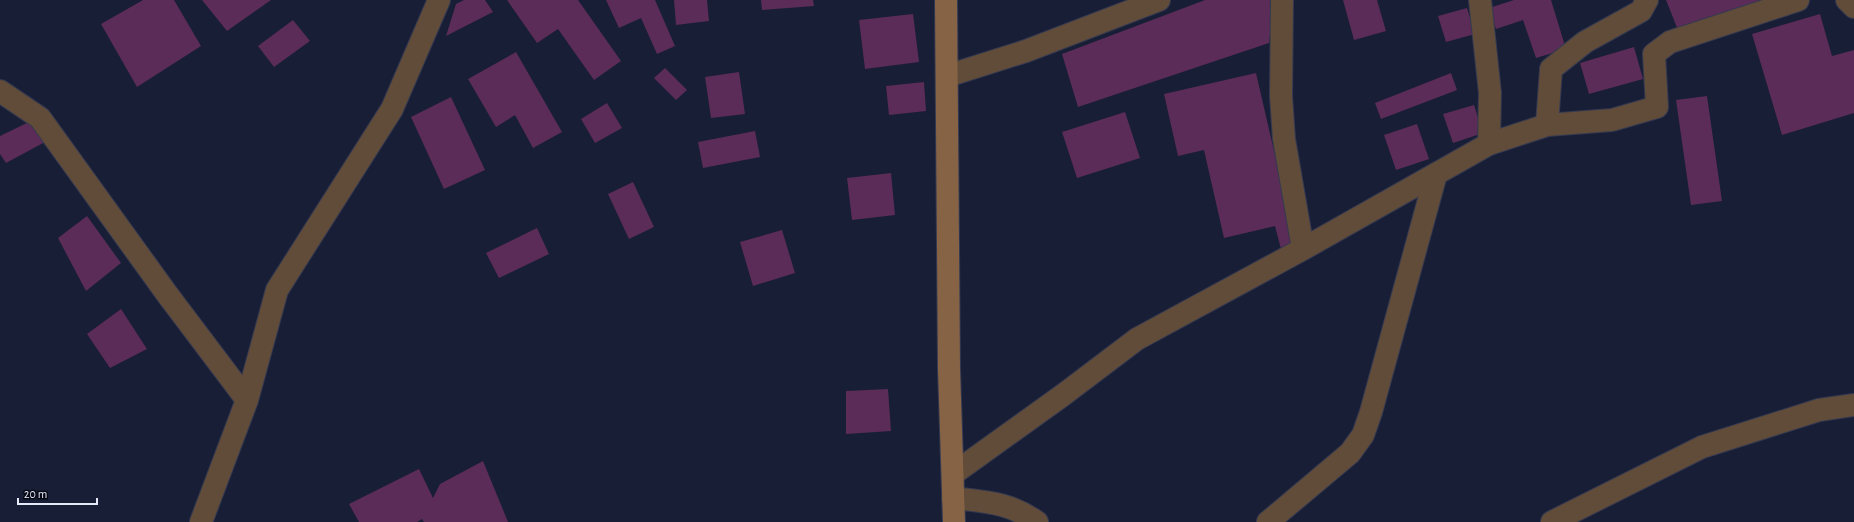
<svg xmlns="http://www.w3.org/2000/svg" width="1854" height="522" font-family="'Alegreya Sans',sans-serif">
<style>
.building{fill:#5a2c57}
.lines{fill:none;stroke-linecap:round;stroke-linejoin:round}
.street-casing{stroke:#353a51;stroke-width:24}
.secondary-casing{stroke:#353a51;stroke-width:24}
.street{stroke:#614b39;stroke-width:22}
.secondary{stroke:#876346;stroke-width:22}
</style>
<rect width="100%" height="100%" fill="#181e35"/>
<path class="building" d="M143,0H174L201,46L137,87L101,24Z
M202,0H271L227,31Z
M464,0H485L493,12L446,36L456,4Z
M507,0H578L621,61L594,80L558,29L537,43Z
M606,0H655L675,46L657,54L641,18L619,28Z
M674,0H707L709,21L676,25Z
M761,0H813L814,6L762,10Z
M1205,0H1274L1269,43L1078,107L1062,54Z
M1343,0H1377L1386,31L1354,40Z
M1514,0H1551L1566,49L1536,58L1523,20L1496,29L1489,8Z
M1666,0H1770L1680,35Z
M1467,8L1475,34L1446,42L1438,16Z
M913,14L919,62L865,69L859,20Z
M1820,14L1832,56L1854,50V113L1782,135L1752,34Z
M293,20L310,41L274,67L258,46Z
M1634,47L1643,79L1589,94L1580,63Z
M516,52L562,132L533,148L515,115L496,127L468,79Z
M665,68L687,90L676,100L654,78Z
M739,72L745,114L711,118L705,77Z
M1256,73L1296,246L1281,249L1275,226L1224,238L1204,150L1178,156L1164,94Z
M1451,73L1457,90L1381,119L1375,103Z
M924,82L926,111L889,115L886,86Z
M1707,96L1722,201L1691,205L1676,100Z
M451,97L485,170L444,189L411,117Z
M607,103L622,128L595,143L581,119Z
M1474,105L1483,133L1453,143L1443,114Z
M1125,112L1140,158L1077,178L1062,132Z
M33,120L45,142L6,163L0,154V136Z
M1417,124L1429,159L1396,170L1384,135Z
M755,131L760,157L703,168L698,142Z
M891,173L895,215L852,220L847,178Z
M633,182L654,227L629,239L608,194Z
M87,216L121,263L86,291L58,238Z
M537,228L549,254L499,278L486,253Z
M782,230L795,273L753,286L740,242Z
M121,309L147,349L110,368L87,334Z
M888,389L891,431L846,434V391Z
M483,461L508,522H424L422,519L417,522H359L349,504L419,469L433,498L440,484Z"/>
<g class="lines">
<defs>
<path id="street" d="M1282,0L1281,96L1284,139L1303,249
M1480,0L1490,93L1489,144
M1847,0L1854,7
M947,76L1026,51L1159,0
M0,91L40,118L167,294L247,400
M1547,125L1551,69L1585,42L1641,11L1647,0
M953,474L1063,395L1137,339L1303,249L1489,144L1547,125L1612,120L1657,107L1654,54L1670,42L1798,0
M953,498C986,502 1009,502 1037,522
M201,522L247,400L277,290L392,109L439,0
M1268,522L1350,453L1363,435L1371,412L1436,174
M1552,522L1702,447L1819,410L1854,405"/>
<path id="secondary" d="M946,0L949,369L954,522"/>
</defs>
<use href="#street" class="street-casing"/>
<use href="#secondary" class="secondary-casing"/>
<use href="#street" class="street"/>
<use href="#secondary" class="secondary"/>
</g>
<path d="M18 498v6h79v-6" fill="none" stroke="#e5e9fa" stroke-width="2"/>
<text x="24" y="498" font-size="12" fill="#e5e9fa" stroke="#060913" stroke-width="3" paint-order="stroke">20 m</text>
</svg>
